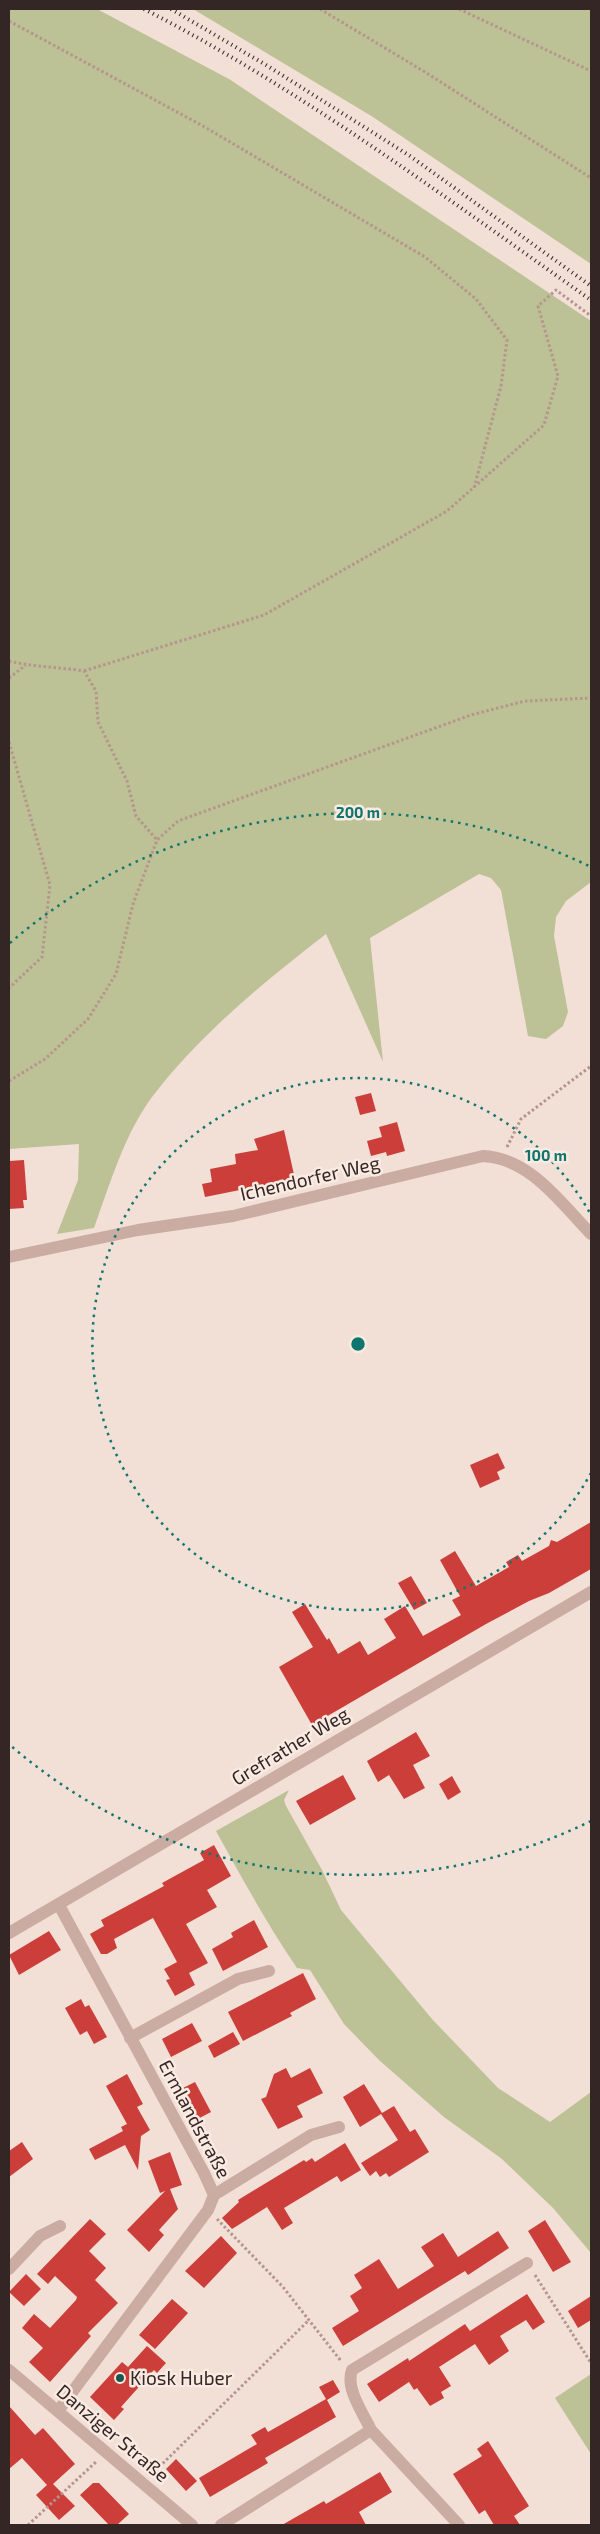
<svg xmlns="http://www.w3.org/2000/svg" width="600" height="2534" font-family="'Exo 2',sans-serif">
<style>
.green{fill:#bcc196}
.building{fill:#cb3e3a}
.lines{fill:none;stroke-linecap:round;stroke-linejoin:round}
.path{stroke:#b5958c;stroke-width:3;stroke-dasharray:2.5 2.5;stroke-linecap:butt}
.street{stroke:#caaca2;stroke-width:12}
.rail{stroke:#342625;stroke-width:4;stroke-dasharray:1 4;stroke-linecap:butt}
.ring{fill:none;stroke:#0f766e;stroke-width:2.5;stroke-dasharray:2.5 5}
.poi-dot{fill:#19574d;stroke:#f9eae2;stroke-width:2}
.labels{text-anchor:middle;stroke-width:5;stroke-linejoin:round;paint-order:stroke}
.street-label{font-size:19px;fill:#342625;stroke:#f9eae2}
.poi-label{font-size:19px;fill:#342625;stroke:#f9eae2;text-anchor:start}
.centre{fill:#0f766e;stroke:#f9eae2;stroke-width:2.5}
.ring-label{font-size:15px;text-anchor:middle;font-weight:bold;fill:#0f766e;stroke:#f9eae2;stroke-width:5;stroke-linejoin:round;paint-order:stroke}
</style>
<rect width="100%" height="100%" fill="#f2dfd6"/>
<path class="green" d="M9,9H97L229,79L591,321V882L566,901L556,917L554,936L568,1012L563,1026L546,1039L528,1036L501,890L491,878L479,874L370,938L383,1062L326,934C264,982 200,1034 152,1097C124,1135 110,1184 94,1228L57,1234L78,1180L79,1144L9,1149Z
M193,9H591V264L373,117Z
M289,1790L284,1800L286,1806L322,1870L341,1910L432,2019L498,2088L550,2122L591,2092V2253L553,2208L502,2159L444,2117L379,2060L344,2024L310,1970L297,1968C267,1924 242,1878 216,1831Z
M591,2374V2454L555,2398Z"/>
<path class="building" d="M371,1093L376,1111L360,1115L355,1097Z
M397,1122L405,1151L387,1156L386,1152L371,1156L367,1141L382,1137L379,1127Z
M284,1130L295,1179L205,1197L202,1184L212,1182L210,1169L236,1164L235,1154L258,1150L254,1139Z
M24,1160L27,1200H23L24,1208L9,1209V1161Z
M498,1453L505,1468L497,1472L500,1479L480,1488L470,1465Z
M591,1522V1569L549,1593L529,1601L486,1624L312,1725L279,1667L313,1647L292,1612L305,1604L327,1640L329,1638L338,1654L360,1641L368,1655L396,1638L384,1619L405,1606L423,1636L461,1615L452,1600L460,1596L440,1560L455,1551L476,1586L509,1567L506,1562L518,1555L522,1561L549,1546L551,1540L557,1542Z
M411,1576L427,1603L414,1610L398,1583Z
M416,1732L430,1756L413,1765L425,1788L404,1799L389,1775L378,1782L367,1761Z
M343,1775L356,1799L310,1825L296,1801Z
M452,1776L461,1792L448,1800L439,1784Z
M214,1845L231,1876L207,1890L217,1907L186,1924L208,1963L189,1973L195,1985L175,1996L166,1980L170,1979L164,1969L177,1962L153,1918L114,1939L117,1948L107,1954H101L90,1934L104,1926L101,1920L164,1886L162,1883L204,1860L200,1853Z
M254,1920L268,1947L223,1971L212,1949L233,1937L231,1933Z
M49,1931L61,1950L19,1975L9,1955Z
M303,1973L316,1999L290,2013L292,2016L243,2041L228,2012Z
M81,1999L85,2007L89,2005L107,2037L94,2044L87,2031L80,2035L65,2008Z
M192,2023L202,2041L171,2057L162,2039Z
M233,2032L240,2044L214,2058L208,2046Z
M286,2068L291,2078L310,2068L323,2093L297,2106L303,2117L278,2129L261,2099L266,2097L274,2074Z
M127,2074L143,2104L137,2107L150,2130L141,2136L138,2170L125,2145L95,2160L89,2149L123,2131L121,2127L127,2124L106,2086Z
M195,2082L211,2112L192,2122L186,2111L183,2113L176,2100L187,2095L183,2088Z
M364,2084L382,2113L394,2106L410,2132L415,2129L429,2152L389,2177L386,2173L380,2177L376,2171L370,2176L361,2163L398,2140L381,2114L360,2127L343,2097Z
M22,2142L33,2159L9,2177V2151Z
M345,2143L361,2170L341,2182L337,2176L284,2208L293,2223L282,2230L267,2207L232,2229L222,2218L239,2202L238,2200L304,2160L306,2162L312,2158L315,2162Z
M170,2152L182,2185L170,2189L178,2209L159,2230L164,2235L149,2252L127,2230L165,2191L160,2193L148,2161Z
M90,2219L106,2234L89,2251L106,2268L95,2280L118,2303L88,2333L91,2336L50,2382L29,2362L43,2348L22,2328L34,2314L50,2328L76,2300L77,2297L55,2276L48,2284L37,2274Z
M545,2220L571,2262L553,2272L528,2231Z
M498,2231L509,2248L468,2275L465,2271L343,2346L332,2328L359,2311L350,2296L362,2288L354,2275L379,2259L398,2289L434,2266L421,2247L443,2233L458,2257Z
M221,2236L237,2253L204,2288L185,2271Z
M26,2274L41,2289L24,2306L9,2292Z
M527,2294L545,2322L533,2330L526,2320L500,2336L509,2351L489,2365L475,2344L439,2367L451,2386L441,2392L444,2398L430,2406L417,2388L414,2390L409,2382L379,2402L367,2384L408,2358L409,2361L465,2324L470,2331Z
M591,2296V2320L578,2328L568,2311Z
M172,2299L188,2313L155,2349L139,2335Z
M147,2346L166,2363L157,2373L154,2370L121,2407L124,2409L114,2420L90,2397L122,2362L128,2367Z
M333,2380L340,2392L327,2400L336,2417L265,2458L268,2463L210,2497L199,2478L257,2444L251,2435L265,2427L268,2432L326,2399L319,2387Z
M9,2406L35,2435L43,2428L75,2464L53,2484L75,2506L59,2520L36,2495L47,2485L22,2458L9,2469Z
M488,2441L529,2506L514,2516L520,2525H494L485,2510L479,2514L453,2474L482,2456L477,2449Z
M176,2459L197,2481L186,2491L166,2469Z
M380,2472L392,2492L359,2512L366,2525H282L324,2501L326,2504Z
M93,2483H99L129,2514L117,2525H109L80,2495Z"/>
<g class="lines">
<path class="path" d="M320,9L425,72L591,178
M459,9L591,71
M9,21L203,126L425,257L476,299L507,340L501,386L474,488
M9,661C33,667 59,667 84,671L96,691L98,722L127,781L136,816L157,840
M84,671L264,615L447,511L544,425L558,376L538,306L556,290L591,316
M9,678L26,665
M9,742L50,885L42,957L9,988
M9,1081L45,1059L88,1019L116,974L133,904L157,840L178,821L471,715L525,701L591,698
M507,1147L521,1119L591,1066
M217,2219L283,2287L341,2361
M535,2275L591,2363
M152,2474L309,2320
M28,2525L97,2461"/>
<path class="street" d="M9,1257L138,1230L233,1216L483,1156C530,1158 561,1203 591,1234
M9,1933L591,1592
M130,2038L238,1979L269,1971
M214,2195L311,2135L339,2127
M9,2269L40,2236L60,2226
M9,2370L192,2525
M58,2411L208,2210L214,2195L204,2173L59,1905
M371,2430L459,2525
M221,2525L371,2430C363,2413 345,2388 352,2370L527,2263"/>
<path class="rail" d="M144,9C302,90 446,198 591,300
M171,9L266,65L410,156L591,286"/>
</g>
<g class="ring">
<path d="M591 1473A266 266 0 1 1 591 1215"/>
<path d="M591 1821A531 531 0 0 1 10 1745M10 943A531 531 0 0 1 591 867"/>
</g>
<circle class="poi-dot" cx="120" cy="2378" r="5"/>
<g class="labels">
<g class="street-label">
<text transform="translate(310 1178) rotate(-13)" y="7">Ichendorfer Weg</text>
<text transform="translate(290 1746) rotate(-31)" y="7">Grefrather Weg</text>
<text transform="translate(195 2119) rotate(62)" y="7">Ermlandstraße</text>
<text transform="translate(113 2433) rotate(40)" y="7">Danziger Straße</text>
</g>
<g class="poi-label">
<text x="130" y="2385">Kiosk Huber</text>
</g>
</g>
<circle cx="358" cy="1344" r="8" class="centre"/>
<g class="ring-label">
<text x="358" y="818">200 m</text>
<text x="546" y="1161">100 m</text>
</g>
<rect width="600" height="2534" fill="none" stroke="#342625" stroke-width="20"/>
</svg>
